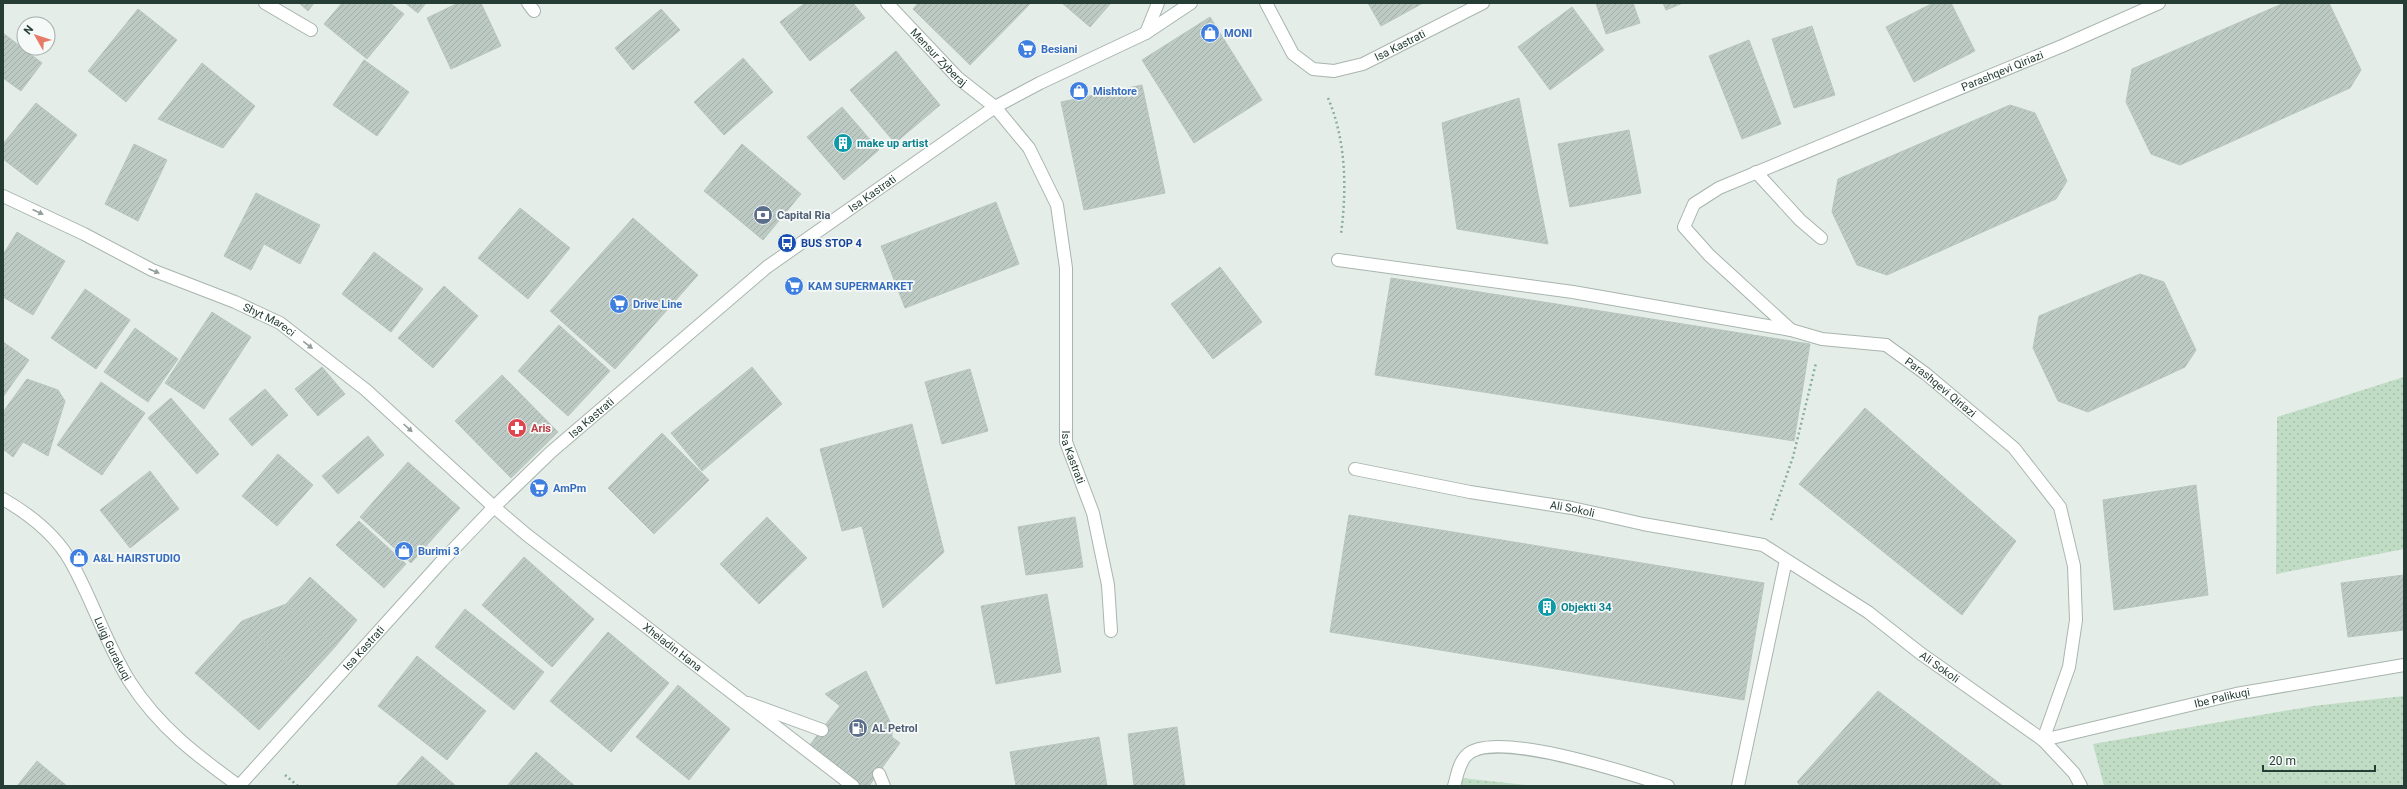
<svg xmlns="http://www.w3.org/2000/svg" width="2407" height="789" font-family="Roboto,sans-serif">
<style>
.grass{fill:url(#grass-dots)}
.pitch{fill:#c0dcc4}
.building{fill:url(#building-hatch);stroke:#b8c6bf}
.lines{fill:none;stroke-linecap:round;stroke-linejoin:round}
.service-casing{stroke:#a8b5ae;stroke-width:14}
.minor-casing{stroke:#a8b5ae;stroke-width:14}
.tertiary-casing{stroke:#a8b5ae;stroke-width:14}
.path{stroke:#88ae9e;stroke-width:2.5;stroke-dasharray:2 3;stroke-linecap:butt}
.service{stroke:#fff;stroke-width:12}
.minor{stroke:#fff;stroke-width:12}
.tertiary{stroke:#fff;stroke-width:12}
.oneway{fill:#929e9a}
.labels{text-anchor:middle;stroke-width:3.5;stroke-linejoin:round;paint-order:stroke}
.shop-label{font-size:11px;font-weight:bold;fill:#366cbe;stroke:#f5f9f7;text-anchor:start}
.street-label{font-size:11px;fill:#253d34;stroke:#f5f9f7}
.culture-label{font-size:11px;font-weight:bold;fill:#0d838f;stroke:#f5f9f7;text-anchor:start}
.service-label{font-size:11px;font-weight:bold;fill:#4e5e75;stroke:#f5f9f7;text-anchor:start}
.transit-label{font-size:11px;font-weight:bold;fill:#164399;stroke:#f5f9f7;text-anchor:start}
.health-label{font-size:11px;font-weight:bold;fill:#be3a42;stroke:#f5f9f7;text-anchor:start}
</style>
<defs>
<pattern id="grass-dots" width="8" height="8" patternUnits="userSpaceOnUse"><rect width="8" height="8" fill="#c0dcc4"/><path d="M2 2h.1M6 6h.1" fill="none" stroke="#a5bea9" stroke-width="1.8" stroke-linecap="round"/></pattern>
<pattern id="building-hatch" width="6" height="6" patternUnits="userSpaceOnUse"><rect width="6" height="6" fill="#bdcac4"/><path d="M-1 1l2-2M0 6l6-6M5 7l2-2" fill="none" stroke="#a2aea9"/></pattern>
</defs>
<rect width="100%" height="100%" fill="#e5ede8"/>
<path class="grass" d="M2404,377V549L2276,574L2277,417Z
M2404,696V786H2104L2093,744L2313,706Z
M1462,778L1534,786H1462Z"/>
<path class="pitch" d="M2324,776L2325,786H2258Z"/>
<path class="building" d="M299,3H314L308,11Z
M342,3H390L404,14L367,59L324,24Z
M405,3H426L418,13Z
M458,3H481L501,46L451,69L427,18Z
M805,3H853L865,18L810,61L780,22Z
M918,3H1031L970,65L913,9Z
M1062,3H1111L1090,27Z
M1368,3H1423L1381,26Z
M1596,3H1633L1640,23L1606,34Z
M1663,3H1683L1666,10Z
M1933,3H1951L1975,51L1914,82L1886,27Z
M2284,3H2329L2361,70L2350,88L2180,165L2151,154L2126,102L2132,69Z
M1572,7L1604,50L1550,90L1518,47Z
M138,9L177,40L126,102L88,71Z
M661,9L680,30L633,70L615,48Z
M1210,17L1262,100L1194,143L1142,60Z
M1812,26L1835,95L1794,108L1772,39Z
M3,33L42,63L21,91L3,78Z
M1749,40L1781,124L1742,139L1709,56Z
M896,51L940,105L895,143L850,90Z
M743,58L773,92L724,135L694,102Z
M364,60L409,92L377,136L333,105Z
M202,63L255,106L223,148L158,119Z
M1142,85L1165,193L1084,210L1061,102Z
M1519,98L1548,244L1457,229L1442,123Z
M36,103L77,135L37,185L3,159V144Z
M2010,105L2035,113L2067,181L2056,199L1887,275L1857,265L1832,212L1838,179Z
M842,107L879,150L844,180L807,137Z
M1629,130L1641,193L1570,207L1558,144Z
M134,144L167,160L138,221L105,204Z
M742,144L801,194L763,240L704,191Z
M256,193L320,225L300,264L264,244L251,270L224,256Z
M996,202L1019,264L905,308L881,246Z
M520,208L570,248L528,299L478,258Z
M633,218L698,275L615,369L550,311Z
M17,232L65,261L33,315L3,297V255Z
M374,252L423,289L391,332L342,294Z
M1220,267L1262,322L1213,359L1171,304Z
M2140,274L2164,282L2196,350L2185,367L2088,412L2058,401L2033,348L2039,316Z
M1391,278L1810,344L1794,441L1375,375Z
M444,286L478,316L433,368L398,338Z
M85,289L130,320L96,369L51,338Z
M212,312L251,337L204,409L165,383Z
M559,325L610,371L568,416L518,371Z
M135,328L178,359L148,402L104,372Z
M3,342L29,360L3,397Z
M322,367L345,394L318,416L295,389Z
M752,367L782,404L702,471L671,433Z
M970,369L988,431L942,444L925,382Z
M502,375L558,432L511,478L455,421Z
M27,379L58,390L65,401L48,456L23,442L13,457L3,449V412Z
M101,382L145,413L102,475L57,445Z
M265,389L288,415L252,446L229,419Z
M171,398L219,454L197,474L148,418Z
M1865,408L2016,541L1962,615L1799,484Z
M912,424L944,552L883,608L862,526L842,531L820,449Z
M662,433L709,480L654,534L608,488Z
M368,436L384,455L338,494L322,476Z
M278,454L313,485L277,526L242,496Z
M408,462L460,508L411,563L360,517Z
M150,471L179,509L130,548L100,510Z
M2196,485L2208,595L2114,610L2103,500Z
M1349,515L1764,583L1744,700L1330,632Z
M767,517L807,558L759,604L720,564Z
M1075,517L1083,567L1026,575L1018,527Z
M359,521L406,564L384,588L336,545Z
M524,557L594,619L552,667L482,605Z
M2404,575V630L2348,637L2341,583Z
M310,577L357,620L335,647L286,604Z
M1047,594L1061,672L996,684L981,606Z
M286,604L335,647L306,679L242,621Z
M465,609L544,672L514,710L435,647Z
M242,621L306,679L259,730L195,673Z
M608,632L669,683L611,752L550,701Z
M417,656L486,711L447,760L378,706Z
M866,671L892,726V737L900,743L869,786H860L809,746L840,706L825,694Z
M678,685L730,729L689,780L636,737Z
M1878,691L2003,786H1801L1797,782Z
M1177,727L1185,786H1134L1128,734Z
M1099,737L1107,786H1016L1010,752Z
M536,752L575,786H507Z
M422,756L456,786H396Z
M37,761L67,786H17Z"/>
<g class="lines">
<defs>
<g id="service">
<path d="M528,3L534,11"/>
<path d="M1756,172L1800,220L1821,238"/>
<path d="M1338,260L1573,292L1791,330L1822,339L1886,345"/>
<path id="s1" d="M1791,330L1709,255L1684,227L1694,204L1719,188L2062,46L2159,3"/>
<path d="M748,703L822,730"/>
<path d="M879,774L884,786"/>
</g>
<g id="minor">
<path d="M265,3L311,30"/>
<path id="s2" d="M887,3L958,78L995,107L1029,148L1057,205L1066,268V442L1093,513L1108,585L1111,631"/>
<path id="s3" d="M1266,3L1293,54L1313,69L1334,71L1363,64L1483,3"/>
<path d="M1146,33L1158,3"/>
<path id="s4" d="M3,196L84,234L152,270L235,302L280,323L366,390L494,507"/>
<path id="s5" d="M1886,345L1926,374L2014,448L2060,507L2074,566L2076,620L2069,667L2043,740"/>
<path id="s6" d="M1355,469L1470,492L1572,508L1643,524L1763,545L1868,612L1920,653L2043,740L2074,773L2081,786"/>
<path id="s7" d="M3,499C29,514 56,535 71,562C93,601 106,644 130,682C159,727 196,755 239,786"/>
<path id="s8" d="M2043,740L2236,694L2404,665"/>
<path d="M1454,786C1457,776 1459,762 1467,755C1493,728 1634,775 1668,786"/>
<path d="M1738,786L1786,560"/>
</g>
<g id="tertiary">
<path id="s9" d="M494,507L527,535L853,786"/>
<path id="s10" d="M239,786L442,561L494,507L551,452L767,267L995,107L1040,83L1146,33L1191,3"/>
</g>
</defs>
<use href="#service" class="service-casing"/>
<use href="#minor" class="minor-casing"/>
<use href="#tertiary" class="tertiary-casing"/>
<path class="path" d="M1328,98C1346,140 1347,188 1341,234
M1771,520L1793,457L1816,363
M285,775L298,786"/>
<use href="#service" class="service"/>
<use href="#minor" class="minor"/>
<use href="#tertiary" class="tertiary"/>
</g>
<defs><path id="oneway-solid" d="M-6-.8H1V-3.2L6.5 0L1 3.2V.8H-6Z"/></defs>
<g class="oneway">
<use href="#oneway-solid" transform="translate(38 212) rotate(25)"/>
<use href="#oneway-solid" transform="translate(154 271) rotate(23)"/>
<use href="#oneway-solid" transform="translate(308 345) rotate(38)"/>
<use href="#oneway-solid" transform="translate(408 428) rotate(42)"/>
</g>
<defs>
<symbol id="shop-disc" viewBox="-11 -11 22 22"><circle r="9.5" fill="#3f7fe0" stroke="#f5f9f7"/><path d="M-5-2.5h2.3a2.7 3.5 0 0 1 5.4 0H5L5.5 6h-11ZM-1.5-2.5h3a1.5 2.3 0 0 0-3 0Z" fill="#fff"/></symbol>
<symbol id="supermarket-disc" viewBox="-11 -11 22 22"><circle r="9.5" fill="#3f7fe0" stroke="#f5f9f7"/><path d="M-6-5.5h2.5l.6 2H6L4.5 2H-2.5L-4.4-4H-6ZM-1.5 3.2a1.3 1.3 0 1 0 .1 0ZM3 3.2a1.3 1.3 0 1 0 .1 0Z" fill="#fff"/></symbol>
<symbol id="building-disc" viewBox="-11 -11 22 22"><circle r="9.5" fill="#0f9aa8" stroke="#f5f9f7"/><path d="M-4-6H4V6H1V3H-1V6H-4ZM-2.5-4.3h1.7v1.8h-1.7ZM.8-4.3h1.7v1.8H.8ZM-2.5-1h1.7V.8h-1.7ZM.8-1h1.7V.8H.8Z" fill="#fff"/></symbol>
<symbol id="bank-disc" viewBox="-11 -11 22 22"><circle r="9.5" fill="#5c6f8a" stroke="#f5f9f7"/><path d="M-6-4H6V4H-6ZM0-2.3a2.3 2.3 0 1 0 0 4.6a2.3 2.3 0 1 0 0-4.6Z" fill="#fff"/></symbol>
<symbol id="bus-disc" viewBox="-11 -11 22 22"><circle r="9.5" fill="#1a4fb4" stroke="#f5f9f7"/><path d="M-5-6H5V4H4V6H2V4H-2V6H-4V4H-5ZM-3.5-4V0h7V-4ZM-3.5 1.2v1.5H-2V1.2ZM2 1.2v1.5H3.5V1.2Z" fill="#fff"/></symbol>
<symbol id="pharmacy-disc" viewBox="-11 -11 22 22"><circle r="9.5" fill="#e0444e" stroke="#f5f9f7"/><path d="M-2-6h4v4h4v4h-4v4h-4v-4h-4v-4h4Z" fill="#fff"/></symbol>
<symbol id="fuel-disc" viewBox="-11 -11 22 22"><circle r="9.5" fill="#5c6f8a" stroke="#f5f9f7"/><path d="M-5.5-6h7V0h2V4h1.3V-2.5L3-4.5l.8-.8L6-3V5H2.5V1h-1V6h-7ZM-4.2-4.7v3.2H.2V-4.7Z" fill="#fff"/></symbol>
</defs>
<g fill-rule="evenodd">
<use href="#shop-disc" x="1199" y="22" width="22" height="22"/>
<use href="#supermarket-disc" x="1016" y="38" width="22" height="22"/>
<use href="#shop-disc" x="1068" y="80" width="22" height="22"/>
<use href="#building-disc" x="832" y="132" width="22" height="22"/>
<use href="#bank-disc" x="752" y="204" width="22" height="22"/>
<use href="#bus-disc" x="776" y="232" width="22" height="22"/>
<use href="#supermarket-disc" x="783" y="275" width="22" height="22"/>
<use href="#supermarket-disc" x="608" y="293" width="22" height="22"/>
<use href="#pharmacy-disc" x="506" y="417" width="22" height="22"/>
<use href="#supermarket-disc" x="528" y="477" width="22" height="22"/>
<use href="#shop-disc" x="393" y="540" width="22" height="22"/>
<use href="#shop-disc" x="68" y="547" width="22" height="22"/>
<use href="#building-disc" x="1536" y="596" width="22" height="22"/>
<use href="#fuel-disc" x="847" y="717" width="22" height="22"/>
</g>
<g class="labels">
<g class="shop-label">
<text x="1224" y="37">MONI</text>
<text x="1041" y="53">Besiani</text>
<text x="1093" y="95">Mishtore</text>
<text x="808" y="290">KAM SUPERMARKET</text>
<text x="633" y="308">Drive Line</text>
<text x="553" y="492">AmPm</text>
<text x="418" y="555">Burimi 3</text>
<text x="93" y="562">A&amp;L HAIRSTUDIO</text>
</g>
<g class="street-label">
<text dy="4" stroke="none"><textPath href="#s3" startOffset="175">Isa Kastrati</textPath></text>
<text dy="4" stroke="none"><textPath href="#s2" startOffset="75">Mensur Zyberaj</textPath></text>
<text dy="4" stroke="none"><textPath href="#s1" startOffset="510">Parashqevi Qiriazi</textPath></text>
<text dy="4" stroke="none"><textPath href="#s10" startOffset="870">Isa Kastrati</textPath></text>
<text dy="4" stroke="none"><textPath href="#s4" startOffset="294">Shyt Mareci</textPath></text>
<text dy="4" stroke="none"><textPath href="#s5" startOffset="69">Parashqevi Qiriazi</textPath></text>
<text dy="4" stroke="none"><textPath href="#s10" startOffset="510">Isa Kastrati</textPath></text>
<text dy="4" stroke="none"><textPath href="#s2" startOffset="521">Isa Kastrati</textPath></text>
<text dy="4" stroke="none"><textPath href="#s6" startOffset="221">Ali Sokoli</textPath></text>
<text dy="4" stroke="none"><textPath href="#s7" startOffset="190">Luigj Gurakuqi</textPath></text>
<text dy="4" stroke="none"><textPath href="#s10" startOffset="186">Isa Kastrati</textPath></text>
<text dy="4" stroke="none"><textPath href="#s9" startOffset="227">Xheladin Hana</textPath></text>
<text dy="4" stroke="none"><textPath href="#s6" startOffset="630">Ali Sokoli</textPath></text>
<text dy="4" stroke="none"><textPath href="#s8" startOffset="184">Ibe Palikuqi</textPath></text>
</g>
<g class="culture-label">
<text x="857" y="147">make up artist</text>
<text x="1561" y="611">Objekti 34</text>
</g>
<g class="service-label">
<text x="777" y="219">Capital Ria</text>
<text x="872" y="732">AL Petrol</text>
</g>
<g class="transit-label">
<text x="801" y="247">BUS STOP 4</text>
</g>
<g class="health-label">
<text x="531" y="432">Aris</text>
</g>
</g>
<rect width="2407" height="789" fill="none" stroke="#253d34" stroke-width="8"/>
<g transform="translate(36 36) rotate(309)"><circle r="19" fill="#f5f9f7" stroke="#a2aea9"/>
<path d="M0-3L7 15L0 10L-7 15Z" fill="#e77b69"/>
<text y="-6" font-size="11" font-weight="bold" text-anchor="middle" fill="#253d34">N</text>
</g>
<path d="M2263 765v6h112v-6" fill="none" stroke="#253d34" stroke-width="2"/>
<text x="2269" y="765" font-size="12" fill="#253d34" stroke="#f5f9f7" stroke-width="3" paint-order="stroke">20 m</text>
</svg>
